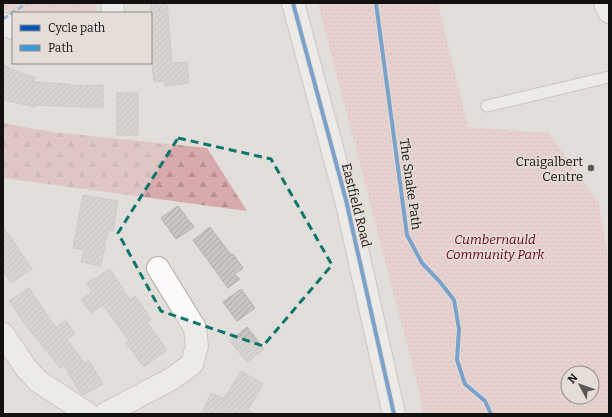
<svg xmlns="http://www.w3.org/2000/svg" width="612" height="417" font-family="Bitter,serif">
<style>
.grass{fill:url(#grass-tufts)}
.forest{fill:url(#forest-firs)}
.park{fill:url(#park-dots);fill-rule:evenodd}
.building{fill:url(#building-hatch);stroke:#b6b3b0}
.lines{fill:none;stroke-linecap:round;stroke-linejoin:round}
.lane-casing{stroke:#aeaba8;stroke-width:13}
.street-casing{stroke:#aeaba8;stroke-width:24}
.secondary-casing{stroke:#aeaba8;stroke-width:24}
.lane{stroke:#fbfaf9;stroke-width:11}
.street{stroke:#fbfaf9;stroke-width:22}
.secondary{stroke:#fbfaf9;stroke-width:22}
.quiet{stroke:#3b9ade;stroke-width:3;stroke-dasharray:6 3;stroke-linecap:butt}
.cycleway-casing{stroke:#e5ddd7;stroke-width:6}
.cycleway{stroke:#0057b8;stroke-width:4}
.marked{fill:none;stroke:#0f766e;stroke-width:3;stroke-dasharray:8 5;stroke-linejoin:round}
.poi-dot{fill:#5b5956;stroke:#e5ddd7;stroke-width:1.5}
.labels{text-anchor:middle;stroke-width:3;stroke-linejoin:round;paint-order:stroke}
.poi-label{font-size:13px;fill:#13110f;stroke:#e5ddd7;text-anchor:end}
.street-label{font-size:13px;fill:#13110f;stroke:#e5ddd7}
.park-label{font-size:13px;font-style:italic;fill:#67001d;stroke:#e5ddd7}
</style>
<defs>
<pattern id="grass-tufts" width="24" height="20" patternUnits="userSpaceOnUse"><rect width="24" height="20" fill="#eac1c2"/><path d="M3 7l-1-3M5 7V3M7 7l1-3M15 17l-1-3M17 17v-4M19 17l1-3" fill="none" stroke="#c8a5a6"/></pattern>
<pattern id="forest-firs" width="22" height="20" patternUnits="userSpaceOnUse"><rect width="22" height="20" fill="#d9aaac"/><path d="M5 1l3.5 6h-7zM16 11l3.5 6h-7z" fill="#b99193"/></pattern>
<pattern id="park-dots" width="8" height="8" patternUnits="userSpaceOnUse"><rect width="8" height="8" fill="#eac1c2"/><path d="M2 2h.1M6 6h.1" fill="none" stroke="#c8a5a6" stroke-width="1.8" stroke-linecap="round"/></pattern>
<pattern id="building-hatch" width="6" height="6" patternUnits="userSpaceOnUse"><rect width="6" height="6" fill="#c8c5c3"/><path d="M-1 1l2-2M0 6l6-6M5 7l2-2" fill="none" stroke="#aba8a6"/></pattern>
</defs>
<rect width="100%" height="100%" fill="#e2deda"/>
<path class="grass" d="M3,3H95L97,13H13V15L3,9Z"/>
<path class="forest" d="M3,123L53,132L207,148L247,211L3,178Z"/>
<path class="park" d="M318,3H438L468,127L549,133L599,203L609,264V414H423L420,395ZM568,373H592V397H568Z"/>
<path class="building" d="M151,3H167L172,63L187,62L189,83L165,86V81L154,82L151,55Z
M3,65L24,74L35,77L33,82L70,84V86L103,85V107H85L36,105L35,107L3,100Z
M117,93H138V135H117Z
M83,195L118,201L113,231L108,230L101,266L81,262L84,250L73,248Z
M178,206L194,227L176,239L161,218Z
M3,226L32,269L11,283L3,271Z
M210,227L231,255L233,254L243,268L235,274L240,279L228,288L193,240Z
M110,269L130,300L135,296L151,319L147,322L167,350L144,367L126,343L129,341L103,305L91,313L81,299L92,292L87,283Z
M29,288L56,328L65,320L75,333L67,340L85,363L89,361L103,384L83,395L81,394L64,365L60,368L28,328L9,301Z
M241,289L255,308L237,321L223,302Z
M247,327L264,349L247,362L230,341Z
M241,371L263,384L248,410L256,414H201L211,393L224,399Z"/>
<g class="lines">
<defs>
<path id="lane" d="M487,106L609,77"/>
<path id="street" d="M112,3L113,13
M605,3L609,12
M3,24L13,28
M3,334L26,368L38,381L88,414
M105,414L173,378L192,364L197,346L195,328L158,268"/>
<path id="secondary" d="M293,3L346,200L394,414"/>
</defs>
<use href="#lane" class="lane-casing"/>
<use href="#street" class="street-casing"/>
<use href="#secondary" class="secondary-casing"/>
<use href="#lane" class="lane"/>
<use href="#street" class="street"/>
<use href="#secondary" class="secondary"/>
<path class="quiet" d="M3,19L27,3"/>
<defs>
<path id="cycleway" d="M293,3L346,200L394,414
M376,3L407,235L422,263L440,282L454,300L459,329L457,360L465,384L485,401L491,414"/>
</defs>
<use href="#cycleway" class="cycleway-casing"/>
<use href="#cycleway" class="cycleway"/>
</g>
<path d="M0 0H612V417H0ZM178,138L271,159L332,265L263,346L161,311L118,233Z" fill="#e2deda" fill-opacity=".55" fill-rule="evenodd"/>
<path class="marked" d="M178,138L271,159L332,265L263,346L161,311L118,233Z"/>
<circle class="poi-dot" cx="591" cy="168" r="4"/>
<g class="labels">
<g class="poi-label">
<text x="583" y="166">Craigalbert<tspan x="583" dy="15">Centre</tspan></text>
</g>
<g class="street-label">
<text transform="translate(411 184) rotate(82)" y="5">The Snake Path</text>
<text transform="translate(357 205) rotate(76)" y="5">Eastfield Road</text>
</g>
<g class="park-label">
<text x="495" y="244">Cumbernauld<tspan x="495" dy="15">Community Park</tspan></text>
</g>
</g>
<rect width="612" height="417" fill="none" stroke="#13110f" stroke-width="8"/>
<rect x="12" y="12" width="140" height="52" fill="#e5ddd7" stroke="#918b87"/>
<rect x="20" y="25" width="20" height="6" fill="#0057b8" stroke="#918b87"/>
<text x="48" y="32" font-size="12" fill="#13110f">Cycle path</text>
<rect x="20" y="45" width="20" height="6" fill="#3b9ade" stroke="#918b87"/>
<text x="48" y="52" font-size="12" fill="#13110f">Path</text>
<g transform="translate(580 385) rotate(311)"><circle r="19" fill="#e5ddd7" stroke="#918b87"/>
<path d="M0-3L7 15L0 10L-7 15Z" fill="#5b5956"/>
<text y="-6" font-size="11" font-weight="bold" text-anchor="middle" fill="#13110f">N</text>
</g>
</svg>
